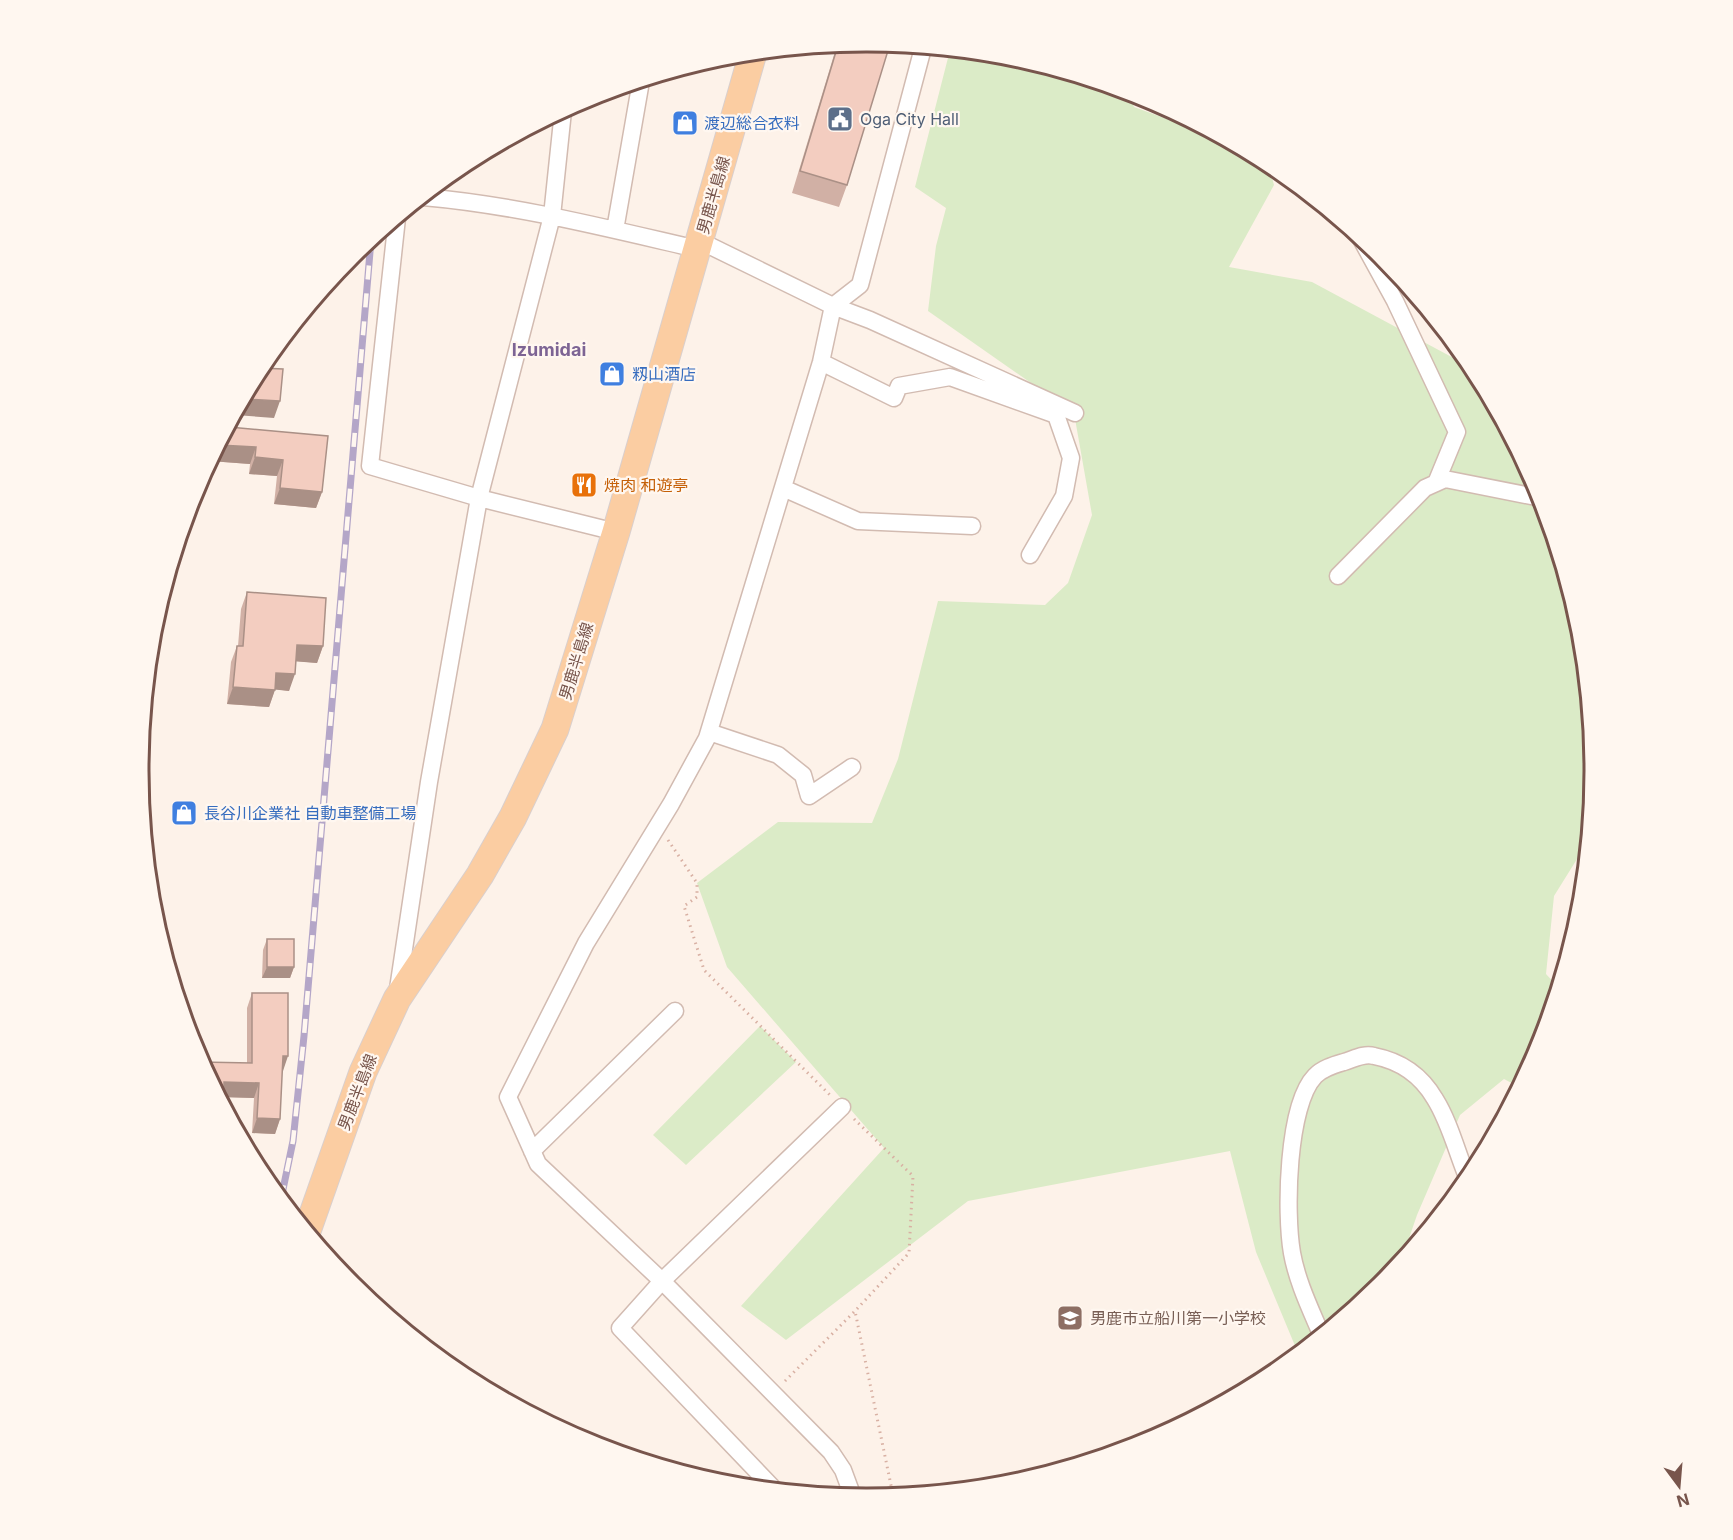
<svg xmlns="http://www.w3.org/2000/svg" width="1733" height="1540" font-family="Inter,'Noto Sans JP',sans-serif">
<style>
.green{fill:#dbebc7}
.lines{fill:none;stroke-linecap:round;stroke-linejoin:round}
.stream{stroke:#a3d9d9;stroke-width:5}
.street-casing{stroke:#d2bbb1;stroke-width:19}
.primary-casing{stroke:#d9cfcd;stroke-width:29}
.path{stroke:#d8b0a3;stroke-width:3;stroke-dasharray:1.5 4.5;stroke-linecap:butt}
.street{stroke:#fff;stroke-width:16}
.primary{stroke:#fbcda2;stroke-width:27}
.rail-casing{stroke:#b4a6c8;stroke-width:7}
.rail{stroke:#fff7f0;stroke-width:4.5;stroke-dasharray:14;stroke-linecap:butt}
.wall{fill:#d1b0a5}
.shaded-wall{fill:#aa9086}
.building{fill:#f3cdc0;stroke:#aa9086;stroke-width:1.5}
.labels{text-anchor:middle;stroke-width:4.5;stroke-linejoin:round;paint-order:stroke}
.service-label{font-size:16px;fill:#4e5e75;stroke:#fff7f0;text-anchor:start}
.shop-label{font-size:16px;fill:#366cbe;stroke:#fff7f0;text-anchor:start}
.street-label{font-size:16px;fill:#78554c;stroke:#fff7f0}
.food-label{font-size:16px;fill:#c56008;stroke:#fff7f0;text-anchor:start}
.education-label{font-size:16px;fill:#785e54;stroke:#fff7f0;text-anchor:start}
.neighbourhood-label{font-size:18px;font-weight:bold;fill:#7d6494;stroke:#fff7f0}
.rim{fill:none;stroke:#78554c;stroke-width:3}
</style>
<rect width="100%" height="100%" fill="#fdf2e9"/>
<path class="green" d="M950,50L1009,56L1129,93L1134,107L1222,139L1268,163L1274,185L1229,267L1312,282L1474,369L1539,492L1581,628L1594,770L1587,843L1554,896L1546,974L1558,987L1539,1049L1519,1087L1504,1079L1460,1115L1417,1215L1402,1259L1381,1285L1298,1353L1256,1252L1230,1151L968,1201L786,1340L741,1306L884,1148L727,967L697,883L778,822L872,823L898,759L938,601L1045,605L1068,583L1092,515L1074,413L928,311L936,246L946,208L915,187Z
M760,1026L796,1062L686,1165L653,1135Z"/>
<g class="lines">
<path class="stream" d="M1581,904L1579,869L1586,853"/>
<defs>
<path id="street" d="M423,197C516,205 606,228 697,249
M397,218L370,466L479,498L616,532
M615,230L641,81
M1361,239L1395,301L1457,432L1436,483
M700,241L833,306L860,285L923,48
M821,362L894,398L899,386L950,377L1056,415L1071,458L1064,496L1030,555
M783,488L858,521L972,526
M1338,576L1425,488L1445,479L1541,498
M709,732L778,755L803,775L809,796L852,767
M398,989L429,782L479,498L552,216L563,111
M532,1151L675,1011
M1321,1334C1310,1308 1297,1281 1292,1253C1285,1213 1287,1105 1315,1076C1323,1068 1334,1065 1344,1062C1354,1059 1364,1053 1374,1056C1400,1061 1421,1075 1435,1099C1450,1123 1457,1153 1468,1179
M774,1489L620,1328L662,1281L842,1107
M853,1497L843,1470L831,1452L662,1281L538,1164L508,1097L586,943L671,804L707,738L821,362L833,306L870,320L1075,413"/>
<path id="primary" d="M307,1231L363,1072L397,999L480,875L513,817L555,729L616,532L753,53"/>
</defs>
<use href="#street" class="street-casing"/>
<use href="#primary" class="primary-casing"/>
<path class="path" d="M668,840L697,883V897L684,906L704,970L830,1095
M854,1119L913,1176L909,1253L855,1311
M785,1381L855,1311L893,1495"/>
<use href="#street" class="street"/>
<use href="#primary" class="primary"/>
<defs>
<path id="rail" d="M281,1199L293,1141L304,1036L371,240"/>
</defs>
<use href="#rail" class="rail-casing"/>
<use href="#rail" class="rail"/>
</g>
<path class="wall" d="M867,42L847,185L839,207L792,193L837,45Z
M229,427L328,436L322,492L316,508L274,504L277,476L249,474L250,464L210,461Z
M247,592L323,646L317,663L296,661L289,691L275,689L269,707L227,704L231,662L237,646H238L241,609Z
M267,939L294,967L290,978H262L263,950Z
M252,993L282,1071L280,1119L275,1134L252,1133L254,1098L224,1097L201,1062L247,1063V1008Z"/>
<path class="shaded-wall" d="M244,399L280,401L274,418L235,415Z
M219,445L256,447L250,464L210,461Z
M255,457L283,460L277,476L249,474Z
M280,488L322,492L316,508L274,504Z
M297,645L323,646L317,663L291,661Z
M276,673L295,674L289,691L270,689Z
M233,687L275,690L269,707L227,704Z
M267,967H294L290,978H262Z
M283,1056H288L283,1071Z
M224,1082L259,1083L254,1098L220,1097Z
M257,1118L280,1119L275,1134L252,1133Z"/>
<path class="building" d="M867,42L890,44L847,185L800,171L838,45Z
M260,368L283,369L280,401L244,399Z
M229,427L328,436L322,492L280,488L283,460L255,457L256,447L219,445Z
M247,592L326,598L323,646L297,645L295,674L276,673L275,690L233,687L237,646H243Z
M267,939H294V967H267Z
M252,993H288V1056H283L280,1119L257,1118L259,1083L224,1082V1105L201,1062L252,1063Z"/>
<defs>
<symbol id="civic-square" viewBox="-11 -11 22 22"><rect x="-9" y="-9" width="18" height="18" rx="4" fill="#5c6f8a" stroke="#fff7f0"/><path d="M-.6-6.5H3V-4.5H.6V-3L4-1V1h2V6H-6V1h2V-1L-.6-3ZM-1.2 2.5V6h2.4V2.5Z" fill="#fff"/></symbol>
<symbol id="shop-square" viewBox="-11 -11 22 22"><rect x="-9" y="-9" width="18" height="18" rx="4" fill="#3f7fe0" stroke="#fff7f0"/><path d="M-5-2.5h2.3a2.7 3.5 0 0 1 5.4 0H5L5.5 6h-11ZM-1.5-2.5h3a1.5 2.3 0 0 0-3 0Z" fill="#fff"/></symbol>
<symbol id="restaurant-square" viewBox="-11 -11 22 22"><rect x="-9" y="-9" width="18" height="18" rx="4" fill="#e8710a" stroke="#fff7f0"/><path d="M-5-6h1v4h1v-4h1v4h1v-4h1v5L-1.5 .5V6h-2V.5L-5-1ZM5-6V6H3V1.5H1.5Q1.5-4 5-6Z" fill="#fff"/></symbol>
<symbol id="school-square" viewBox="-11 -11 22 22"><rect x="-9" y="-9" width="18" height="18" rx="4" fill="#8d6e63" stroke="#fff7f0"/><path d="M0-5L7-2L0 1L-7-2ZM-4 1L0 2.5L4 1V4Q0 6-4 4Z" fill="#fff"/></symbol>
</defs>
<g fill-rule="evenodd">
<use href="#civic-square" x="825" y="104" width="30" height="30"/>
<use href="#shop-square" x="670" y="108" width="30" height="30"/>
<use href="#shop-square" x="597" y="359" width="30" height="30"/>
<use href="#restaurant-square" x="569" y="470" width="30" height="30"/>
<use href="#shop-square" x="169" y="798" width="30" height="30"/>
<use href="#school-square" x="1055" y="1303" width="30" height="30"/>
</g>
<g class="labels">
<g class="service-label">
<text x="860" y="125">Oga City Hall</text>
</g>
<g class="shop-label">
<text x="704" y="129">渡辺総合衣料</text>
<text x="632" y="380">籾山酒店</text>
<text x="204" y="819">長谷川企業社 自動車整備工場</text>
</g>
<g class="street-label">
<text transform="translate(713 195) rotate(-74)" y="6">男鹿半島線</text>
<text transform="translate(576 661) rotate(-73)" y="6">男鹿半島線</text>
<text transform="translate(357 1092) rotate(-69)" y="6">男鹿半島線</text>
</g>
<g class="food-label">
<text x="604" y="491">焼肉 和遊亭</text>
</g>
<g class="education-label">
<text x="1090" y="1324">男鹿市立船川第一小学校</text>
</g>
<g class="neighbourhood-label">
<text x="549" y="356">Izumidai</text>
</g>
</g>
<path d="M0 0H1733V1540H0ZM866 52H867A717 717 0 0 1 1584 769V771A717 717 0 0 1 867 1488H866A717 717 0 0 1 149 771V769A717 717 0 0 1 866 52Z" fill="#fff7f0" fill-rule="evenodd"/>
<path class="rim" d="M866 52H867A717 717 0 0 1 1584 769V771A717 717 0 0 1 867 1488H866A717 717 0 0 1 149 771V769A717 717 0 0 1 866 52Z"/>
<g transform="translate(1679 1486) rotate(164)" stroke="#fff7f0" stroke-width="4.5" paint-order="stroke">
<path d="M0-4.5L10 22L0 15L-10 22Z" fill="#78554c"/>
<text y="-9" font-size="16" font-weight="bold" text-anchor="middle" fill="#78554c">N</text>
</g>
</svg>
